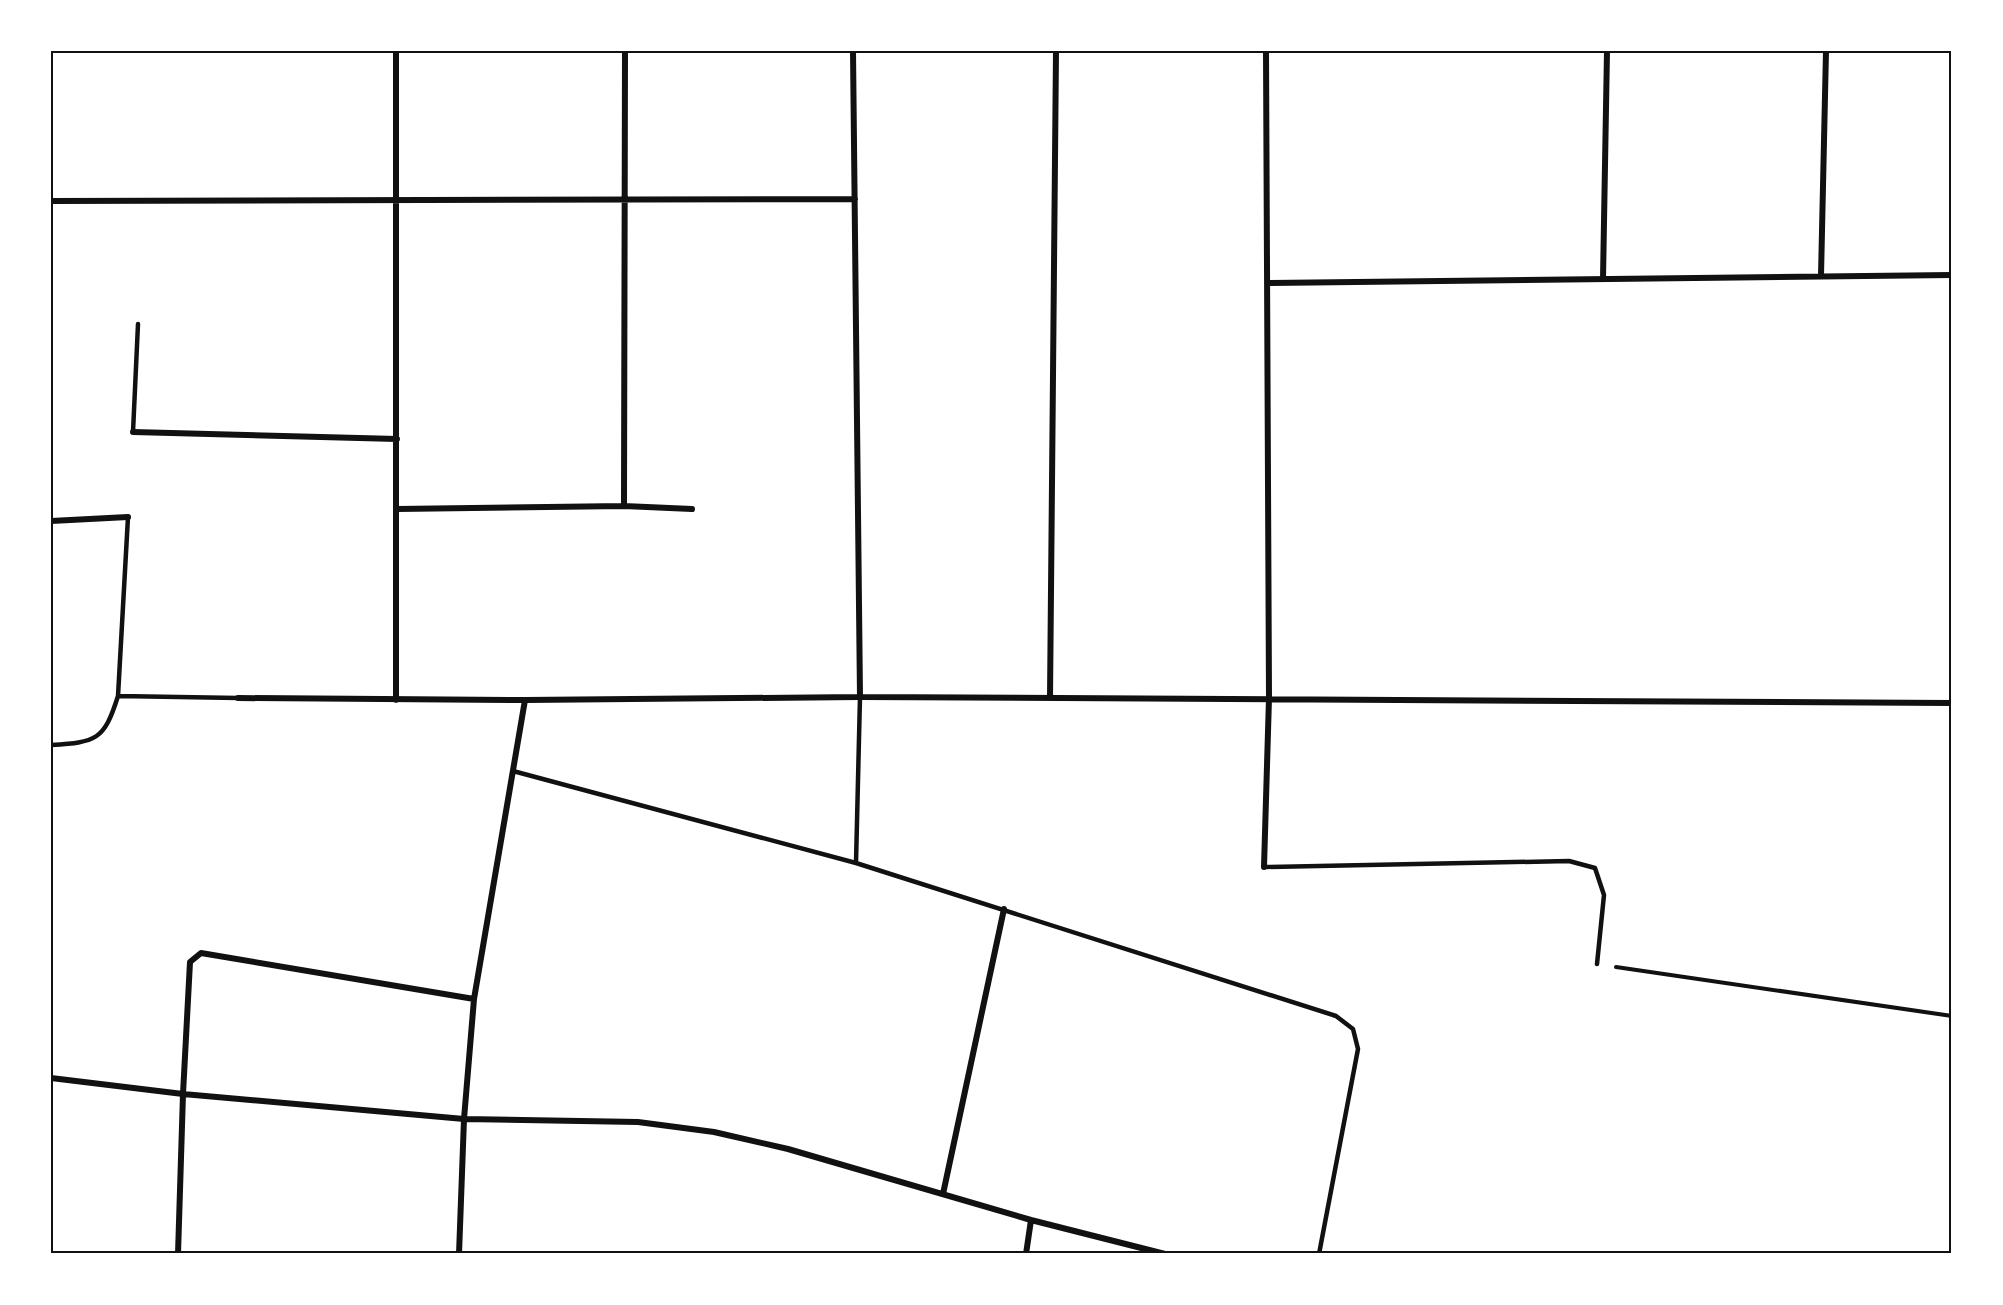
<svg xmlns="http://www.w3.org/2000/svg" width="2003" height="1305" font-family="'Work Sans',sans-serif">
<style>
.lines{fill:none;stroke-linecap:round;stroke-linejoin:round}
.path{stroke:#111;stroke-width:4}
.service{stroke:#111;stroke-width:4.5}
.minor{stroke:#111;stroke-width:6}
.neatline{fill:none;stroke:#111;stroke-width:2}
</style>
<rect width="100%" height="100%" fill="#fff"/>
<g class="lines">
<path class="path" d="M1616,967L1952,1016"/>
<path class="service" d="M133,432L138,324
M118,696L128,517
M51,745C96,742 104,741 118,696L238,698
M513,771L856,863L1336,1016L1353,1029L1358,1049L1319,1254
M856,863L860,697
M1264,867L1569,861L1595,868L1604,895L1597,964"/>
<path class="minor" d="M853,51L860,697
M51,201L855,199
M1821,276L1826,51
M1603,279L1607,51
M1267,283L1952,275
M133,432L397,439
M624,506L625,51
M397,509L624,506L692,509
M51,521L128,517
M238,698L525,700L860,697L1952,703
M1050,698L1056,51
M396,700V51
M1264,867L1269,698L1266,51
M51,1078L183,1094L464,1119L638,1122L714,1132L788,1149L1031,1220L1165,1254
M943,1194L1004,909
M178,1254L183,1094L190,962L201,953L474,999
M459,1254L464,1119L474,999L525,700
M1026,1254L1031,1220"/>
</g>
<rect width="2003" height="1305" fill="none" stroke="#ffffff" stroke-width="105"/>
<rect x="52" y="52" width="1898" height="1200" class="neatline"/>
</svg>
